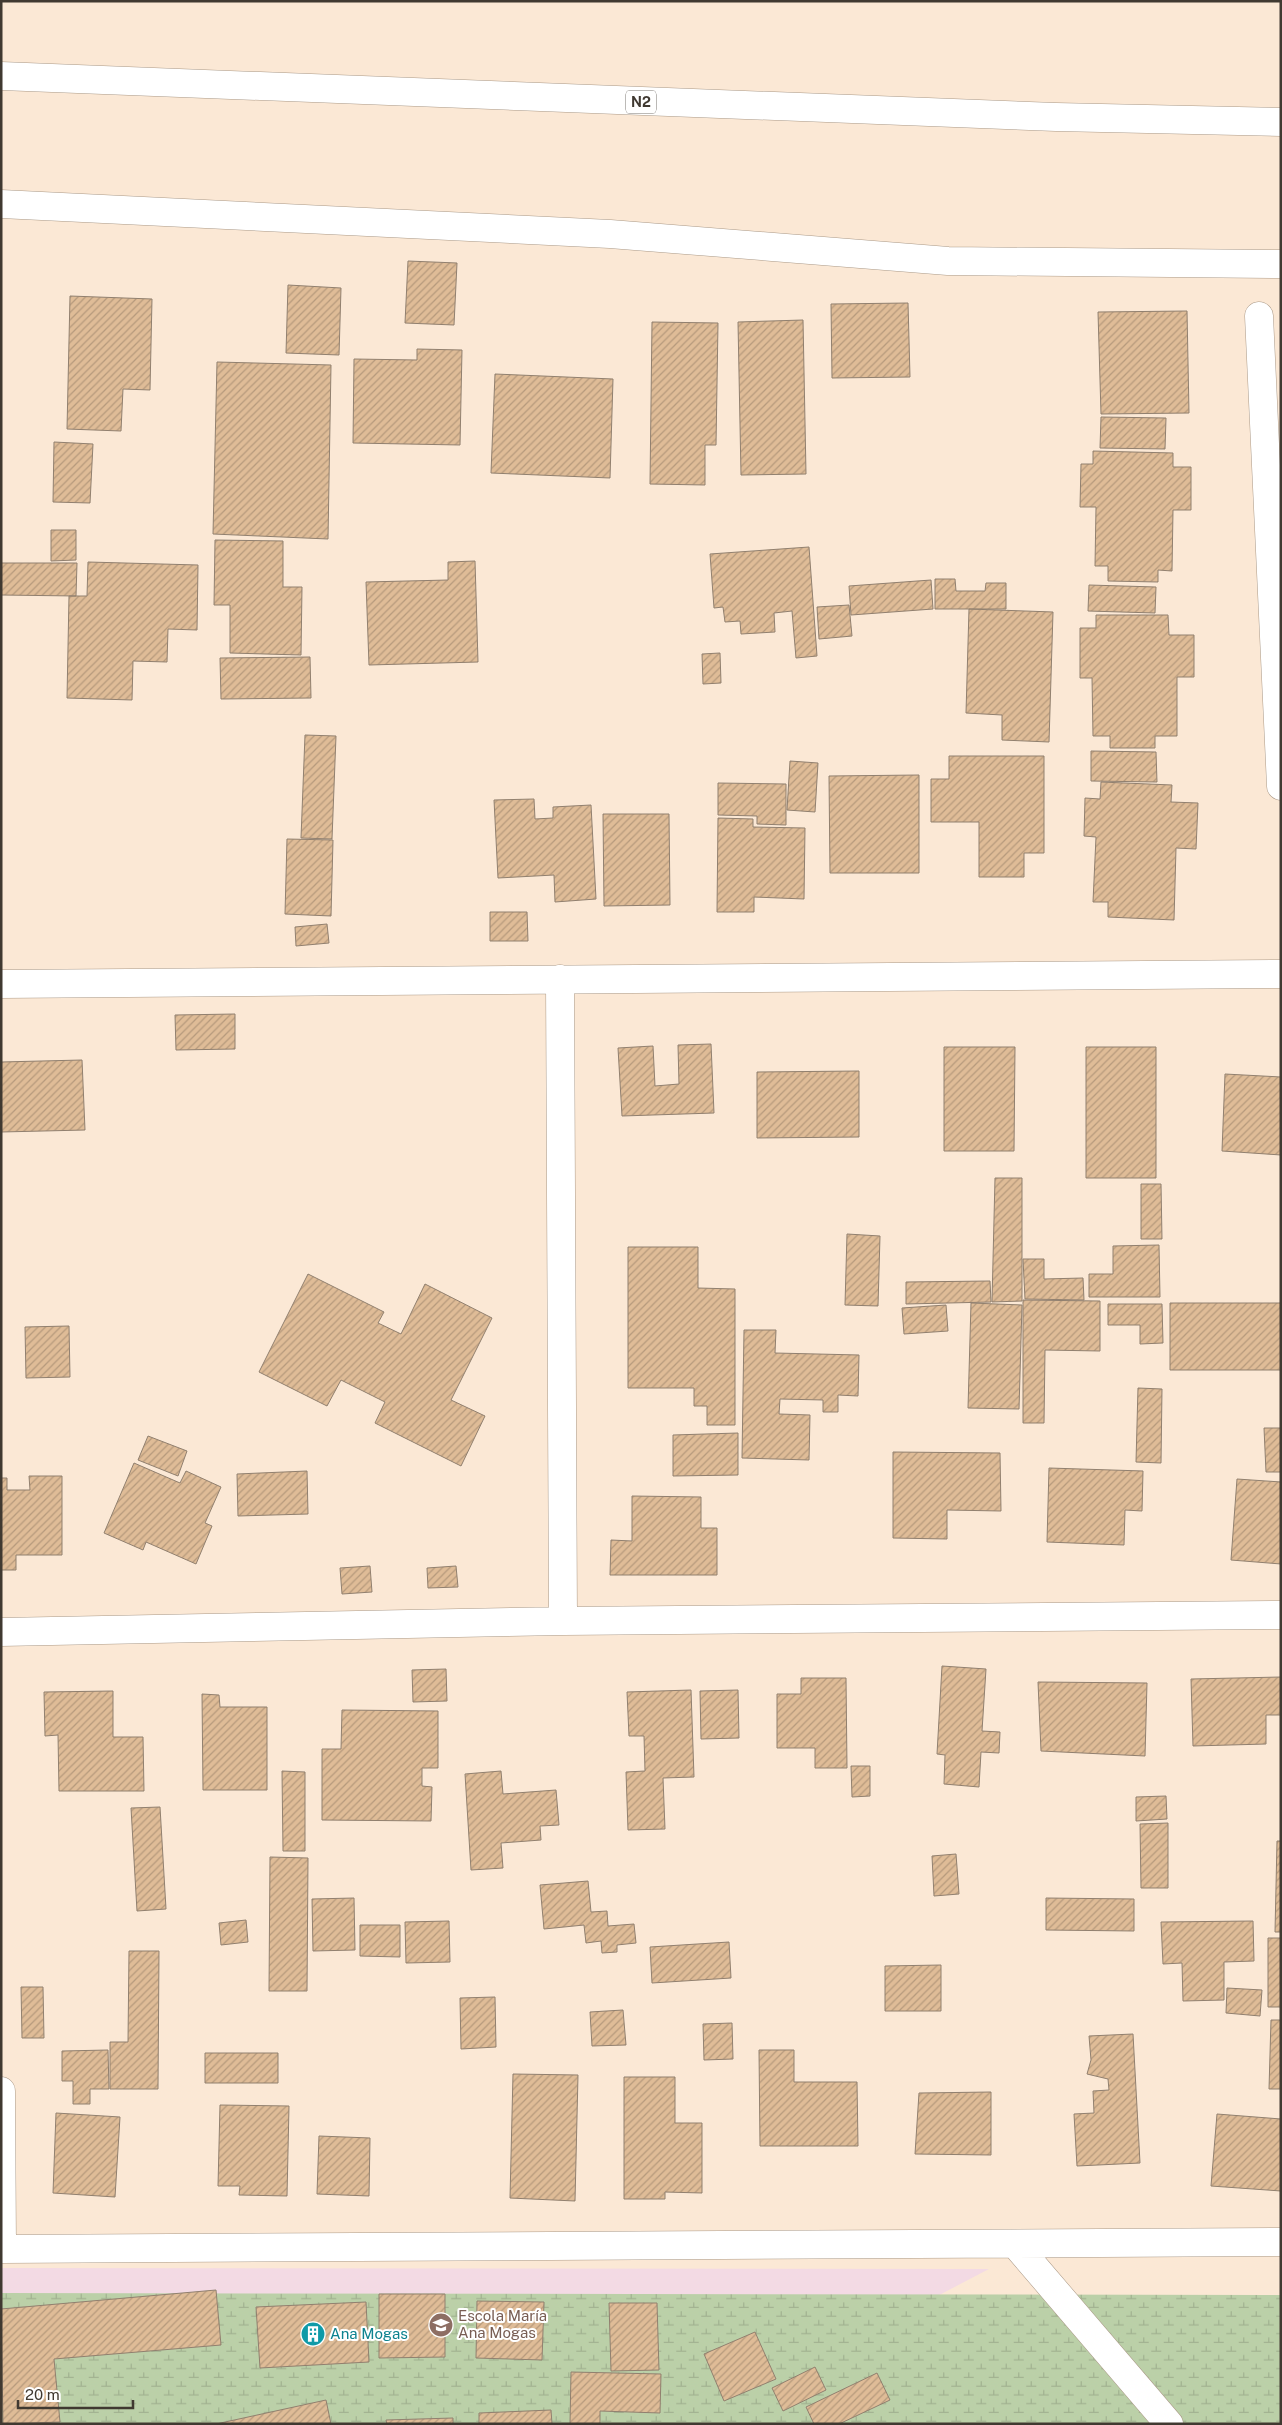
<svg xmlns="http://www.w3.org/2000/svg" width="1282" height="2425" font-family="'Public Sans',sans-serif">
<style>
.education{fill:#f3dae4}
.wetland{fill:url(#wetland-marsh)}
.building{fill:url(#building-hatch);stroke:#91806f}
.lines{fill:none;stroke-linecap:round;stroke-linejoin:round}
.minor-casing{stroke:#ab9a88;stroke-width:29}
.major-casing{stroke:#ab9a88;stroke-width:29}
.minor{stroke:#fff;stroke-width:28}
.major{stroke:#fff;stroke-width:28}
.labels{text-anchor:middle;stroke-width:4;stroke-linejoin:round;paint-order:stroke}
.shield{fill:#fff;stroke:#79746f;stroke-width:1}
.shield-label{font-size:14px;font-weight:bold;fill:#403931}
.education-label{font-size:15px;fill:#785e54;stroke:#fff;text-anchor:start}
.culture-label{font-size:15px;fill:#0d838f;stroke:#fff;text-anchor:start}
</style>
<defs>
<pattern id="wetland-marsh" width="20" height="14" patternUnits="userSpaceOnUse" patternTransform="scale(1.25)"><rect width="20" height="14" fill="#bbd0a8"/><path d="M1 5h8M5 5V1M11 12h8M15 12V8" fill="none" stroke="#a2b391"/></pattern>
<pattern id="building-hatch" width="6" height="6" patternUnits="userSpaceOnUse" patternTransform="scale(1.25)"><rect width="6" height="6" fill="#dfbc97"/><path d="M-1 1l2-2M0 6l6-6M5 7l2-2" fill="none" stroke="#b69a7c"/></pattern>
</defs>
<rect width="100%" height="100%" fill="#fbe8d5"/>
<path class="education" d="M1,2268L989,2269L775,2381L1,2424Z"/>
<path class="wetland" d="M1,2293L1281,2295V2424H1Z"/>
<path class="building" d="M408,261L457,263L454,325L405,323Z
M288,285L341,288L339,355L286,353Z
M70,296L152,299L150,390L123,389L121,431L67,429Z
M908,303L910,377L832,378L831,304Z
M1187,311L1189,413L1101,414L1098,312Z
M803,320L806,474L741,475L738,322Z
M652,322L718,323L716,445H705V485L650,484Z
M417,349L462,350L460,445L353,443L354,359L417,360Z
M217,362L331,365L328,539L213,534Z
M495,374L613,379L610,478L491,473Z
M1101,417L1166,418L1165,449L1100,448Z
M54,442L93,444L90,503L53,502Z
M1093,451L1173,453V467H1191V510H1173L1172,571L1158,570V582L1108,581V566H1095L1096,507H1080L1081,464H1093Z
M51,530H76V560L51,561Z
M215,540L283,541V587H302L301,655L230,653V605H214Z
M809,547L817,656L796,658L792,611L774,613L775,632L741,634L740,621L725,622L723,607L714,608L710,554Z
M475,561L478,662L369,665L366,582L448,580V562Z
M88,562L198,565L197,630L168,629L167,662L133,661L132,700L67,698L69,596H87Z
M1,563H77L76,596L1,595Z
M935,579H955L956,591H985L986,583H1006V609H935Z
M931,580L933,609L851,615L849,586Z
M1089,585L1156,587L1155,613L1088,611Z
M849,605L852,636L819,639L817,607Z
M969,609L1053,612L1049,742L1002,740V715L966,713Z
M1096,615H1168L1169,635H1194V677H1177V736H1155V748H1110V736H1093L1092,678H1080V628H1096Z
M720,653L721,683L703,684L702,654Z
M310,657L311,698L221,699L220,658Z
M305,735L336,736L332,839L301,838Z
M1091,751L1156,752L1157,782L1091,781Z
M949,756H1044V853H1024V877H979V822H931V779H949Z
M790,761L818,763L815,812L787,810Z
M919,775V873H830L829,776Z
M1101,782L1172,785L1171,802L1198,803L1196,849L1176,848L1174,920L1108,917V902H1093L1096,837L1084,836L1085,798L1100,799Z
M718,783L786,784V825L757,824V816L718,815Z
M534,799L535,819L553,818V807L591,805L596,899L555,902L554,875L498,878L494,800Z
M603,814H669L670,905L604,906Z
M718,818L753,819V827L805,828L804,899L754,897V912H717Z
M287,839L333,840L331,916L285,914Z
M490,912H527L528,941H490Z
M327,924L329,943L296,946L295,927Z
M235,1014V1049L176,1050L175,1015Z
M711,1044L714,1113L622,1116L618,1048L653,1046L655,1086L679,1084L678,1045Z
M944,1047H1015L1014,1151H944Z
M1086,1047H1156V1178H1086Z
M82,1060L85,1130L1,1132V1062Z
M859,1071V1137L757,1138V1072Z
M1225,1074L1281,1077V1155L1222,1151Z
M995,1178H1022V1301L992,1302Z
M1141,1184H1161L1162,1239H1141Z
M847,1234L880,1236L878,1306L845,1305Z
M1159,1245L1160,1297H1089V1274H1113V1246Z
M628,1247H698V1288L735,1289V1425H707V1406H694V1388H628Z
M1023,1259H1044V1279L1083,1278L1084,1300L1025,1299Z
M308,1274L384,1312L378,1323L401,1334L425,1284L492,1318L451,1400L485,1416L461,1466L375,1423L385,1402L341,1380L327,1406L259,1372Z
M990,1281L991,1302L906,1304V1282Z
M1023,1300L1100,1301V1351L1045,1350L1044,1423H1023Z
M971,1303L1022,1305L1019,1409L968,1408Z
M1170,1303H1281V1370H1170Z
M1108,1304H1162L1163,1343L1140,1344V1325H1108Z
M946,1305L948,1331L904,1334L902,1308Z
M69,1326L70,1377L26,1378L25,1327Z
M744,1330H776L775,1353L859,1355L858,1396L838,1395V1412H823V1400L780,1399L779,1414L810,1415L809,1460L742,1458Z
M1138,1388L1162,1389L1161,1463L1136,1462Z
M1264,1428H1281V1472H1266Z
M738,1433V1475L673,1476V1435Z
M148,1436L187,1451L178,1476L138,1460Z
M893,1452L1000,1453L1001,1511L947,1510V1539L893,1538Z
M134,1463L180,1483L186,1471L221,1487L205,1523L212,1526L196,1564L146,1542L143,1550L104,1533Z
M1049,1468L1143,1471L1142,1511L1125,1510L1124,1545L1047,1542Z
M307,1471L308,1514L238,1516L237,1474Z
M29,1476H62V1555H16V1570H1V1478H7V1490H30Z
M1237,1479L1281,1482V1564L1231,1560Z
M632,1496L701,1497V1528H717V1575H610L611,1540L632,1541Z
M370,1566L372,1592L342,1594L340,1568Z
M456,1566L458,1587L428,1588L427,1568Z
M942,1666L986,1669L982,1731L1000,1732L999,1753L981,1752L979,1787L944,1784L945,1755L937,1754Z
M446,1669L447,1701L413,1702L412,1670Z
M1281,1677V1715H1266V1744L1193,1746L1191,1679Z
M801,1678H846L847,1768H815V1748H777V1694H801Z
M1038,1682L1147,1683L1145,1756L1041,1751Z
M691,1690L694,1777L663,1778L665,1829L628,1830L626,1772L645,1771L644,1736H629L627,1692Z
M738,1690L739,1738L701,1739L700,1691Z
M113,1691V1737H143L144,1791H59L58,1735L45,1736L44,1692Z
M202,1694L219,1695L220,1707H267V1790H203Z
M342,1710L438,1711V1768H422V1786L432,1787L431,1821L322,1820V1749H341Z
M851,1766H870V1796L852,1797Z
M282,1771L305,1772V1851H283Z
M501,1771L503,1794L556,1790L559,1825L540,1826L541,1840L501,1843L503,1868L471,1870L465,1774Z
M1166,1796L1167,1819L1136,1821V1797Z
M160,1807L166,1909L137,1911L131,1808Z
M1168,1823V1888H1141L1140,1824Z
M1277,1841H1281V1932H1275Z
M956,1854L959,1894L934,1896L932,1856Z
M270,1857L308,1858L307,1991H269Z
M588,1881L591,1912L607,1911L608,1926L634,1924L636,1943L617,1945V1952L602,1953L601,1941L586,1943L584,1925L544,1929L540,1885Z
M354,1898L355,1950L313,1951L312,1899Z
M1046,1898L1134,1899V1931L1046,1930Z
M246,1920L248,1942L221,1945L219,1923Z
M449,1921L450,1962L406,1963L405,1922Z
M1253,1921L1254,1961L1224,1962V2000L1183,2001L1182,1963L1163,1964L1161,1922Z
M360,1925H400V1957L360,1956Z
M1268,1938H1281V2007H1268Z
M729,1942L731,1978L652,1983L650,1947Z
M129,1951H159L158,2089H110V2042H128Z
M941,1965V2011H885V1966Z
M21,1987H43L44,2038H22Z
M1227,1988L1262,1990L1260,2016L1226,2013Z
M495,1997L496,2047L461,2049L460,1998Z
M623,2010L626,2045L592,2046L590,2012Z
M1271,2020H1281V2089H1269Z
M732,2023L733,2059L704,2060L703,2024Z
M1133,2034L1140,2163L1077,2166L1074,2114L1094,2113L1093,2091L1109,2090L1108,2079L1087,2074L1091,2060L1089,2036Z
M108,2050L109,2089H90V2104H73V2081H62V2051Z
M759,2050H794V2082H857L858,2146H760Z
M205,2053H278V2083H205Z
M513,2074L578,2075L575,2201L510,2198Z
M624,2077H675V2123H702V2193L665,2192V2199H624Z
M991,2092V2155L915,2154L919,2093Z
M220,2105L289,2106L287,2196L239,2195L240,2186H218Z
M56,2113L120,2117L115,2197L53,2193Z
M1217,2114L1281,2119V2191L1211,2186Z
M319,2136L370,2138L369,2196L317,2194Z
M216,2290L221,2345L54,2359L60,2422L3,2424L1,2309Z
M379,2294H445V2357L379,2358Z
M477,2301L544,2302L542,2360L476,2358Z
M366,2302L369,2362L260,2368L256,2307Z
M609,2303H657L659,2370L611,2371Z
M755,2332L776,2379L724,2401L704,2354Z
M815,2367L826,2390L783,2411L772,2388Z
M571,2372L661,2374L660,2413L600,2411V2424H570Z
M877,2373L890,2400L839,2424H814L806,2407Z
M326,2400L331,2424H216Z
M551,2410L552,2424H479V2413Z
M453,2418V2424H387L386,2420Z"/>
<g class="lines">
<defs>
<path id="minor" d="M1,204L610,234L948,261L1281,264
M1259,316L1281,786
M560,979L563,1621
M1,984L1281,974
M1,1632L563,1621L1281,1615
M1,2091L2,2249
M1015,2244L1169,2424
M1,2249L1281,2242"/>
<path id="major" d="M1,76L1056,117L1281,122"/>
</defs>
<use href="#minor" class="minor-casing"/>
<use href="#major" class="major-casing"/>
<use href="#minor" class="minor"/>
<use href="#major" class="major"/>
</g>
<defs>
<symbol id="school-disc" viewBox="-11 -11 22 22"><circle r="9.5" fill="#8d6e63" stroke="#fff"/><path d="M0-5L7-2L0 1L-7-2ZM-4 1L0 2.5L4 1V4Q0 6-4 4Z" fill="#fff"/></symbol>
<symbol id="building-disc" viewBox="-11 -11 22 22"><circle r="9.5" fill="#0f9aa8" stroke="#fff"/><path d="M-4-6H4V6H1V3H-1V6H-4ZM-2.5-4.3h1.7v1.8h-1.7ZM.8-4.3h1.7v1.8H.8ZM-2.5-1h1.7V.8h-1.7ZM.8-1h1.7V.8H.8Z" fill="#fff"/></symbol>
</defs>
<g fill-rule="evenodd">
<use href="#school-disc" x="427" y="2311" width="28" height="28"/>
<use href="#building-disc" x="299" y="2320" width="28" height="28"/>
</g>
<g class="labels">
<rect class="shield" x="626" y="90.5" width="30" height="23" rx="4"/>
<g class="shield-label">
<text x="641" y="107">N2</text>
</g>
<g class="education-label">
<text x="458" y="2321">Escola María<tspan x="458" dy="17">Ana Mogas</tspan></text>
</g>
<g class="culture-label">
<text x="330" y="2339">Ana Mogas</text>
</g>
</g>
<rect width="1282" height="2425" fill="none" stroke="#403931" stroke-width="5"/>
<path d="M18 2400v8h115v-8" fill="none" stroke="#403931" stroke-width="2.5"/>
<text x="25" y="2400" font-size="15" fill="#403931" stroke="#ffffff" stroke-width="4" paint-order="stroke">20 m</text>
</svg>
